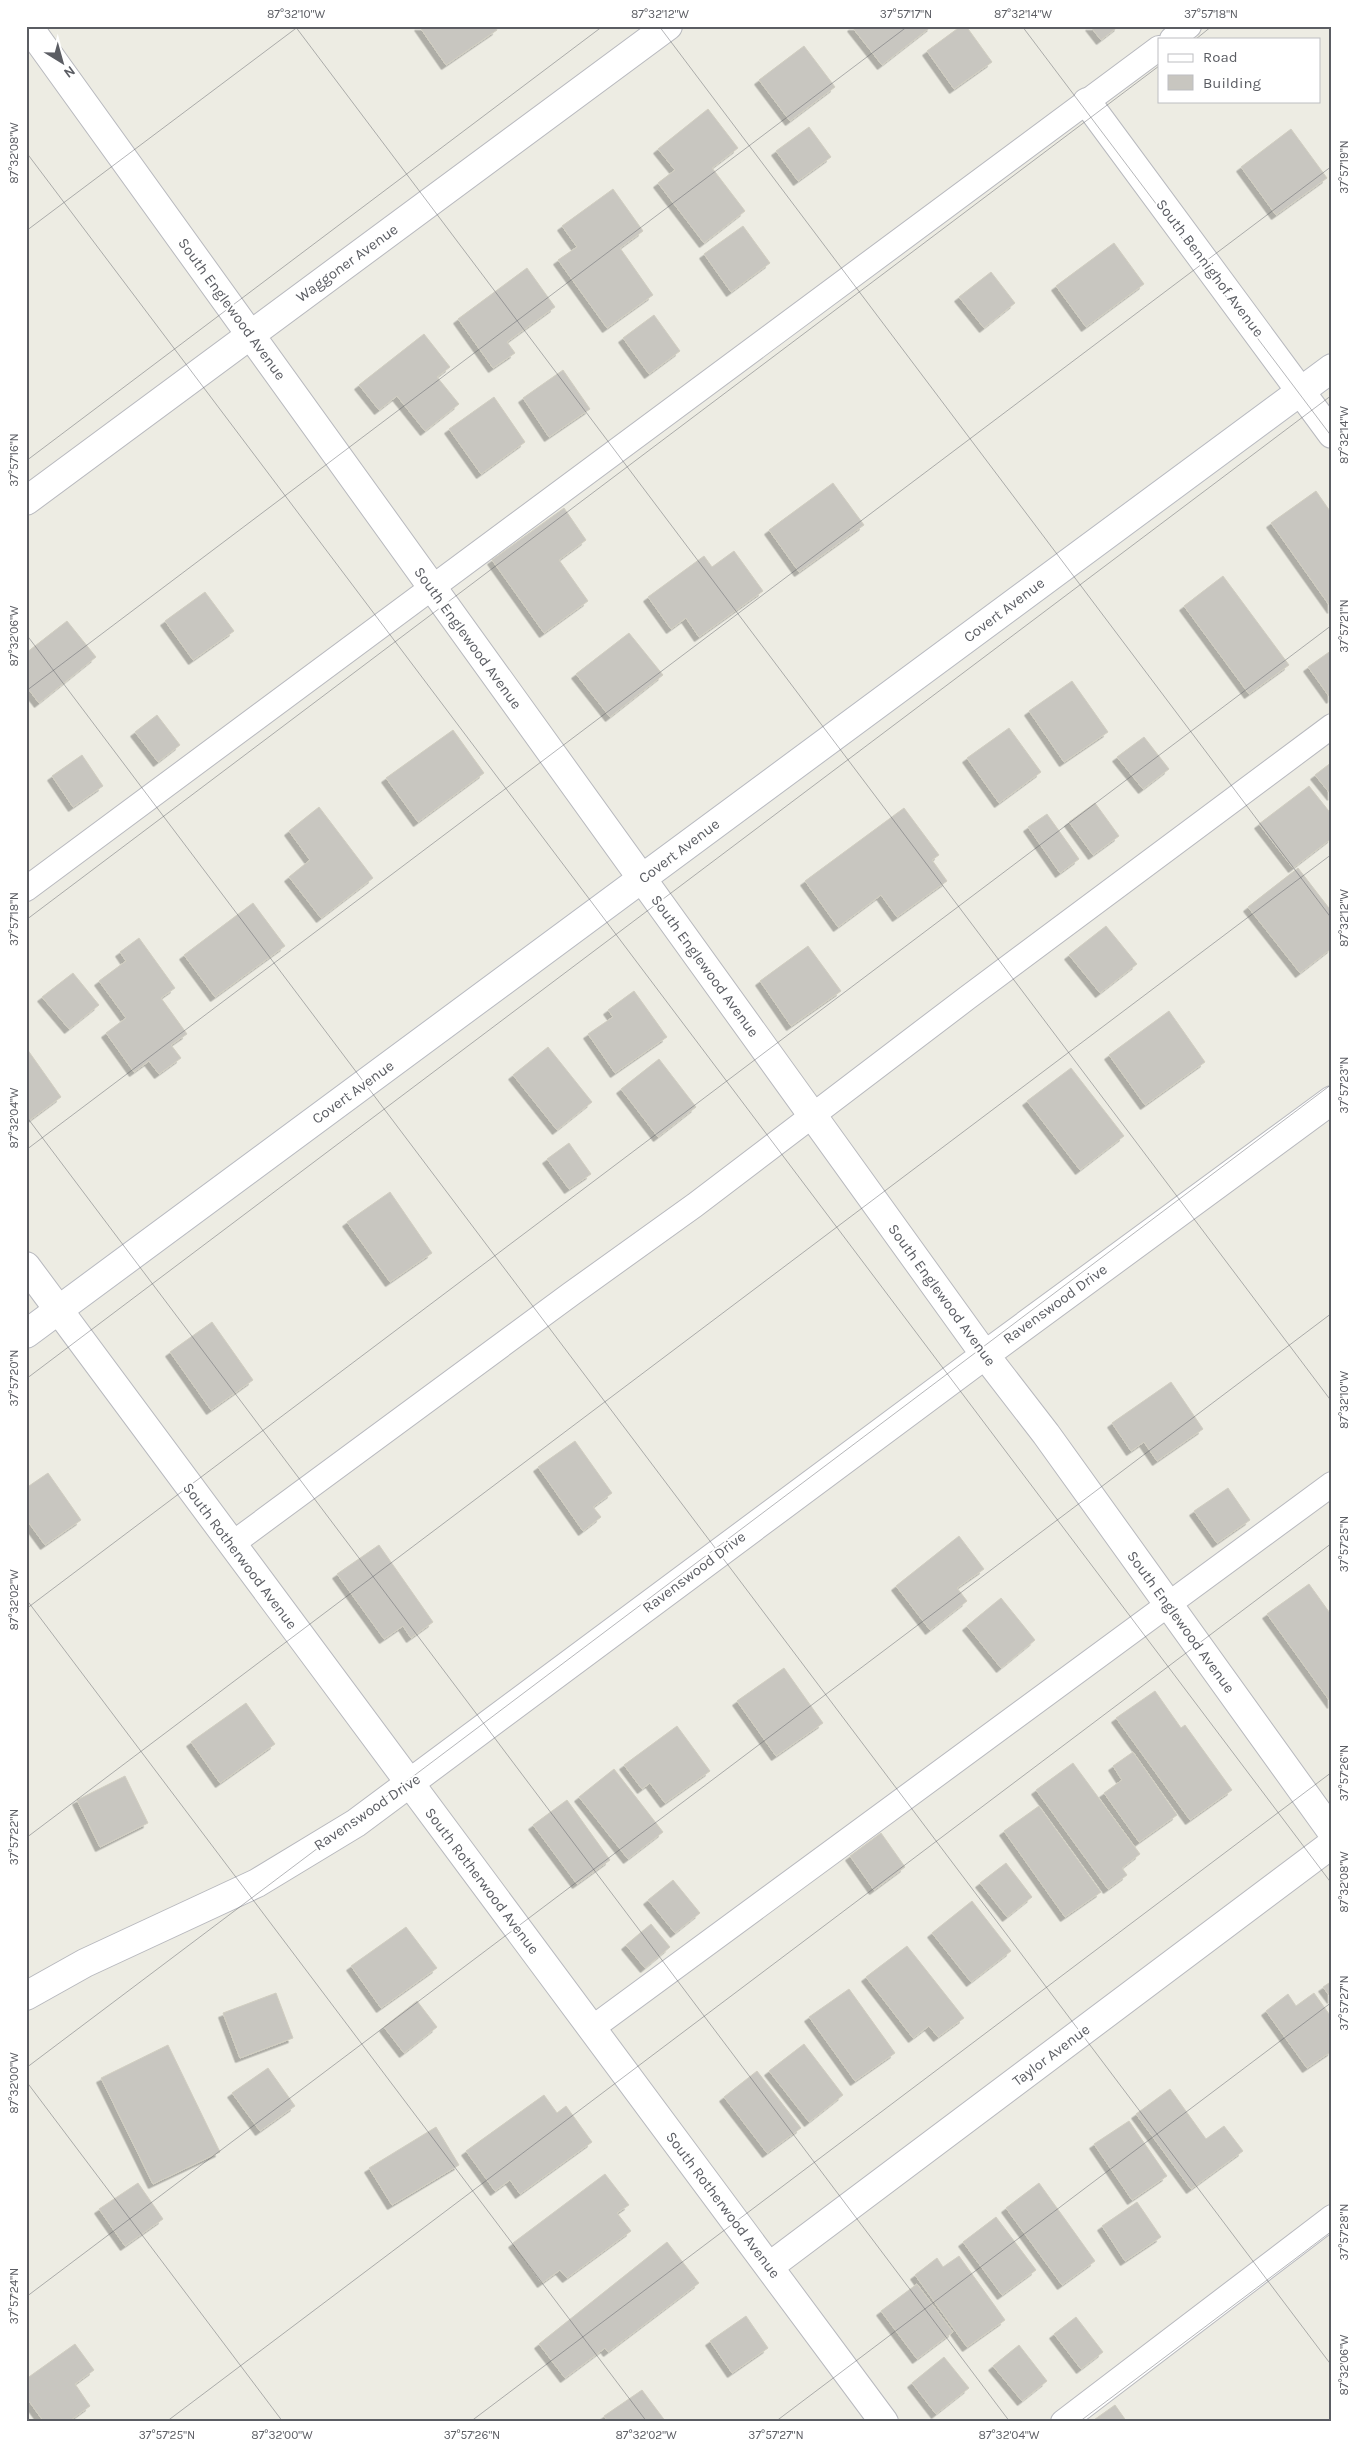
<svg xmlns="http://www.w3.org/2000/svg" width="1358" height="2448" font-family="Karla,sans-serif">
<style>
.building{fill:#c8c6c0;stroke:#d1cec1;filter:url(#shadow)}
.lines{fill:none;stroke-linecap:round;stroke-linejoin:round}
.service-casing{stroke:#b8b9be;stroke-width:26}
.minor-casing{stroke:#b8b9be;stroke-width:30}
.secondary-casing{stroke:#b8bac0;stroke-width:30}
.service{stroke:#fff;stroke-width:24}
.minor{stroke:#fff;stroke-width:28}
.secondary{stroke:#fff;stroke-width:28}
.ticks{fill:none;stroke:#5b5d63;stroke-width:1;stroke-opacity:0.45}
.labels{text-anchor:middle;stroke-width:4;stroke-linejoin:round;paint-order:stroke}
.street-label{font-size:15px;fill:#5b5d63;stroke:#fff}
.neatline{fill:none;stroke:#5b5d63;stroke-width:2}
.ticks-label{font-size:12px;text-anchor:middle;fill:#5b5d63}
</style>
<defs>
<filter id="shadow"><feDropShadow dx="-4.5" dy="4.5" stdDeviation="0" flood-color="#0004"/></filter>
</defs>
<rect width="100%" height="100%" fill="#edece3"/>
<path class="building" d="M419,26H495L497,30L446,65Z
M932,26L882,65L852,27L853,26Z
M961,26H966L992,62L954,89L927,51Z
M1090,26H1119L1101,40Z
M804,46L835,87L790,121L759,80Z
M708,109L738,148L712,168L745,211L704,243L658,183L675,170L658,149Z
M809,127L831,157L798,181L776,151Z
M1291,129L1327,178L1276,215L1241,167Z
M613,189L643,231L620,248L653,295L607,328L558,260L577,247L562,226Z
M743,226L770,263L731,292L704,254Z
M1114,243L1144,284L1086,327L1056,286Z
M527,268L555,307L507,342L515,353L493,368L458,319Z
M991,272L1015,303L984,328L959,297Z
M654,315L680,351L649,374L623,338Z
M424,334L450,367L437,377L459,404L425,431L397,396L379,410L359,385Z
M563,370L590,409L549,437L523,398Z
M494,397L525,442L481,474L449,429Z
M833,483L864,525L799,572L769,530Z
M1316,491L1332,514V609L1271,523Z
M564,508L586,540L559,560L588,601L544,633L492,560Z
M734,551L763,591L699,637L686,618L671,629L648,597L704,556L712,567Z
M1223,576L1289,665L1249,694L1184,606Z
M205,592L234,631L193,660L165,621Z
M67,621L96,657L39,703L26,686V653Z
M629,633L663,675L610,717L576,674Z
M1332,650V698L1331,699L1308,667Z
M1072,681L1108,732L1064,762L1029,711Z
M157,715L180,745L158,762L135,732Z
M1009,728L1041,772L999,803L967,758Z
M453,730L484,773L418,822L386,778Z
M1144,737L1169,769L1143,789L1117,757Z
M82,755L103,786L73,807L52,776Z
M1332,762V796L1315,775Z
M1309,786L1332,815V838L1293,868L1259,824Z
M1095,803L1119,836L1093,855L1069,822Z
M319,807L373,878L321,918L289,877L310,860L289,831Z
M904,808L939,855L932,860L947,881L897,917L881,895L838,927L805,881Z
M1047,814L1079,859L1060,873L1028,827Z
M1298,868L1332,912V948L1300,973L1248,907Z
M253,903L285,946L215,997L184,955Z
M1106,926L1137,964L1100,993L1069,955Z
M139,938L175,988L161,998L187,1034L171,1045L181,1058L159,1074L149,1061L134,1072L106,1033L126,1018L99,981L126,961L120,952Z
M808,946L841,991L791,1026L760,981Z
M73,973L99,1005L69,1029L42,997Z
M634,991L667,1037L615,1073L588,1034L613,1017L608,1010Z
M1169,1011L1205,1062L1145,1105L1109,1055Z
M548,1047L592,1102L557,1130L513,1075Z
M27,1049L61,1097L26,1123V1050Z
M659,1059L696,1107L658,1137L621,1089Z
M1071,1068L1124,1136L1080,1170L1027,1101Z
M569,1143L591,1174L569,1189L547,1159Z
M390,1192L432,1253L390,1282L347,1222Z
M212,1322L253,1380L211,1410L170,1352Z
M1171,1382L1203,1429L1157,1461L1144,1442L1131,1451L1112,1423Z
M575,1441L612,1493L593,1507L601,1517L583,1531L538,1467Z
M48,1473L81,1520L45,1545L26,1519V1488Z
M1228,1488L1250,1520L1217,1543L1194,1511Z
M959,1536L984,1569L957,1588L967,1601L930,1630L896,1586Z
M379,1545L433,1622L411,1638L403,1626L384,1639L337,1574Z
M1309,1584L1332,1616V1704L1267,1614Z
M1001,1598L1035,1640L1001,1668L967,1626Z
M784,1668L823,1723L776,1756L737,1701Z
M1155,1691L1181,1728L1185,1725L1232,1790L1190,1820L1116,1718Z
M246,1703L275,1744L220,1783L191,1742Z
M677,1726L710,1771L665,1803L650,1783L642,1789L624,1765Z
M1133,1752L1177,1815L1139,1842L1104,1793L1122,1780L1113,1766Z
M1073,1763L1140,1854L1122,1868L1127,1875L1108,1889L1036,1790Z
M614,1769L663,1832L628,1859L579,1797Z
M125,1776L148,1823L100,1847L77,1800Z
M567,1800L610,1860L577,1884L533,1825Z
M1039,1806L1101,1892L1065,1917L1004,1831Z
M881,1833L905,1867L874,1890L850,1856Z
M1006,1863L1032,1897L1007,1917L980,1883Z
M673,1880L700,1913L675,1933L648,1900Z
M972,1901L1011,1951L971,1982L932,1933Z
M651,1924L670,1947L645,1968L626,1945Z
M406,1927L437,1968L381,2008L351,1966Z
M907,1946L964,2018L938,2037L929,2026L913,2038L866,1977Z
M1332,1981V1999L1323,1987Z
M849,1989L895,2053L855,2081L809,2017Z
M276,1993L293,2038L240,2058L223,2013Z
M1314,1993L1332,2018V2051L1307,2068L1266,2011L1288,1994L1296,2006Z
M417,2001L437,2027L404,2053L384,2027Z
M804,2044L843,2095L809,2122L769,2071Z
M168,2045L220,2152L153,2184L101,2078Z
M268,2068L295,2106L260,2131L232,2093Z
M757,2071L801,2128L767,2153L724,2097Z
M1170,2089L1206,2139L1224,2126L1243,2151L1191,2189L1136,2114Z
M544,2095L557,2113L566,2106L592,2142L520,2194L510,2180L495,2191L466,2151Z
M1129,2121L1167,2176L1132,2200L1094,2144Z
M436,2127L459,2165L392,2205L369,2168Z
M605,2174L629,2205L617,2213L631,2231L567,2278L560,2270L542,2283L513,2243Z
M138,2183L163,2219L125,2246L99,2209Z
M1039,2183L1095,2261L1062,2285L1006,2208Z
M1137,2202L1161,2237L1125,2261L1102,2226Z
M996,2217L1036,2270L1002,2295L963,2242Z
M667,2242L699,2283L608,2352L605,2348L565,2378L539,2344Z
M959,2256L1005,2320L967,2347L915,2275L937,2258L943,2267Z
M917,2284L953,2332L917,2359L881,2311Z
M746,2316L768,2348L732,2373L710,2341Z
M1076,2317L1103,2352L1081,2369L1054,2334Z
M75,2344L94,2370L75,2384L90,2406L68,2422H44L26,2397V2379Z
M1019,2345L1047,2381L1022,2401L993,2366Z
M944,2357L969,2388L936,2414L912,2383Z
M642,2390L666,2422H608L604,2416Z
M1115,2405L1127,2422H1091Z"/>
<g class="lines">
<defs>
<path id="service" d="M1172,39L1189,26
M26,889L1159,48
M232,1544L571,1294L695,1205L967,998L1332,726
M591,2029L1332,1484
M1063,2422L1332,2217"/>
<path id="minor" d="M28,26L985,1355L1046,1434L1332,1832
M1087,102L1332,434
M26,501L668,26
M26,1266L884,2422
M26,1996L85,1963L257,1883L356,1823L985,1355L1332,1100
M770,2266L1332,1844"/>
<path id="secondary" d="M26,1334L1332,368"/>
</defs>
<use href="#service" class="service-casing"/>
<use href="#minor" class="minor-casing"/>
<use href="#secondary" class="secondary-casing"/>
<use href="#service" class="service"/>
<use href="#minor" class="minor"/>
<use href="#secondary" class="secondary"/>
</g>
<path class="ticks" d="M295,26L1332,1402M659,26L1332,919M1022,26L1332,437M1196,39L1212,26M26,152L1332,1884M26,231L299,26M26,461L603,26M26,634L1332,2366M26,691L908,26M26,920L1159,66M26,1116L1010,2422M26,1150L1332,166M26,1379L1332,395M26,1599L647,2422M26,1609L1332,625M26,1838L1332,854M26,2068L1332,1084M26,2081L283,2422M26,2297L1332,1313M166,2422L1332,1543M470,2422L1332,1772M775,2422L1332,2002M1079,2422L1332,2231"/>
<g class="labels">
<g class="street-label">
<text transform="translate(347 263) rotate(-36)" y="5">Waggoner Avenue</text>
<text transform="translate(1210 268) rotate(53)" y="5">South Bennighof Avenue</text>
<text transform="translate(232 309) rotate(54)" y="5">South Englewood Avenue</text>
<text transform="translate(1004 610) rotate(-37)" y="5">Covert Avenue</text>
<text transform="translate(468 638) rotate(54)" y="5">South Englewood Avenue</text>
<text transform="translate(679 851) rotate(-37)" y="5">Covert Avenue</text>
<text transform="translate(705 966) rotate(54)" y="5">South Englewood Avenue</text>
<text transform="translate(353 1092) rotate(-36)" y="5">Covert Avenue</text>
<text transform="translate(942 1295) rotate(54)" y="5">South Englewood Avenue</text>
<text transform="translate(1055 1304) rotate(-36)" y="5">Ravenswood Drive</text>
<text transform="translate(240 1556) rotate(53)" y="5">South Rotherwood Avenue</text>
<text transform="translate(694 1572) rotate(-37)" y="5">Ravenswood Drive</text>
<text transform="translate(1181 1622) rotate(54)" y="5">South Englewood Avenue</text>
<text transform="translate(367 1812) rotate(-34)" y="5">Ravenswood Drive</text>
<text transform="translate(482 1881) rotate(53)" y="5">South Rotherwood Avenue</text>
<text transform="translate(1051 2055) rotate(-37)" y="5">Taylor Avenue</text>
<text transform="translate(723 2205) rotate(53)" y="5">South Rotherwood Avenue</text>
</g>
</g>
<rect width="1358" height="2448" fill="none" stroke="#ffffff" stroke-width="55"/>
<rect x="1158" y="38" width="162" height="65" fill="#ffffff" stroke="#bdbec1"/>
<rect x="1168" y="54" width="25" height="8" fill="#ffffff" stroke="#bdbec1"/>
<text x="1203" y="62" font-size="15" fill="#5b5d63">Road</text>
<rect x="1168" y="75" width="25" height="15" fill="#c8c6c0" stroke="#bdbec1"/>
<text x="1203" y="88" font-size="15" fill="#5b5d63">Building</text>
<g transform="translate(62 62) rotate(143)" stroke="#ffffff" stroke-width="4" paint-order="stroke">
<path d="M0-4L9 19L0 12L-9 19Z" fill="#5b5d63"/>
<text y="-8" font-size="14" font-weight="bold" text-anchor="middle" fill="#5b5d63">N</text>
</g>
<rect x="28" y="28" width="1302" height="2392" class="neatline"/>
<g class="ticks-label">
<text x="296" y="18">87°32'10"W</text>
<text x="660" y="18">87°32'12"W</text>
<text x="906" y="18">37°57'17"N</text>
<text x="1023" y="18">87°32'14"W</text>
<text x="1211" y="18">37°57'18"N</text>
<text transform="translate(14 153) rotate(-90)" y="4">87°32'08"W</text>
<text transform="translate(1344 167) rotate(-90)" y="4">37°57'19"N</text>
<text transform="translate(1344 435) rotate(-90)" y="4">87°32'14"W</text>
<text transform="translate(14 460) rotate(-90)" y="4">37°57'16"N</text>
<text transform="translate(1344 626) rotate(-90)" y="4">37°57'21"N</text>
<text transform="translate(14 636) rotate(-90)" y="4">87°32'06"W</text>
<text transform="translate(1344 918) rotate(-90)" y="4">87°32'12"W</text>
<text transform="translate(14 919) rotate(-90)" y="4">37°57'18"N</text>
<text transform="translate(1344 1085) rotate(-90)" y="4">37°57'23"N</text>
<text transform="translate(14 1118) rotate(-90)" y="4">87°32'04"W</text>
<text transform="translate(14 1378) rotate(-90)" y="4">37°57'20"N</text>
<text transform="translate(1344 1400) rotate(-90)" y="4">87°32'10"W</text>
<text transform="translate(1344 1544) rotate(-90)" y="4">37°57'25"N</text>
<text transform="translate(14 1600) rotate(-90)" y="4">87°32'02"W</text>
<text transform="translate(1344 1773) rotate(-90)" y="4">37°57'26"N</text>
<text transform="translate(14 1837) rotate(-90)" y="4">37°57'22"N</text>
<text transform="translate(1344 1882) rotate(-90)" y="4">87°32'08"W</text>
<text transform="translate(1344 2003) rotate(-90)" y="4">37°57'27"N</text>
<text transform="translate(14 2083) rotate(-90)" y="4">87°32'00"W</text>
<text transform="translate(1344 2232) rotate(-90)" y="4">37°57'28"N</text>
<text transform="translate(14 2296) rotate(-90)" y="4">37°57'24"N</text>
<text transform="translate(1344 2365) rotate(-90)" y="4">87°32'06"W</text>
<text x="167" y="2439">37°57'25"N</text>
<text x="282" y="2439">87°32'00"W</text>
<text x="472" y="2439">37°57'26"N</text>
<text x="646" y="2439">87°32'02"W</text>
<text x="776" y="2439">37°57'27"N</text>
<text x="1009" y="2439">87°32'04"W</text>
</g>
</svg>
